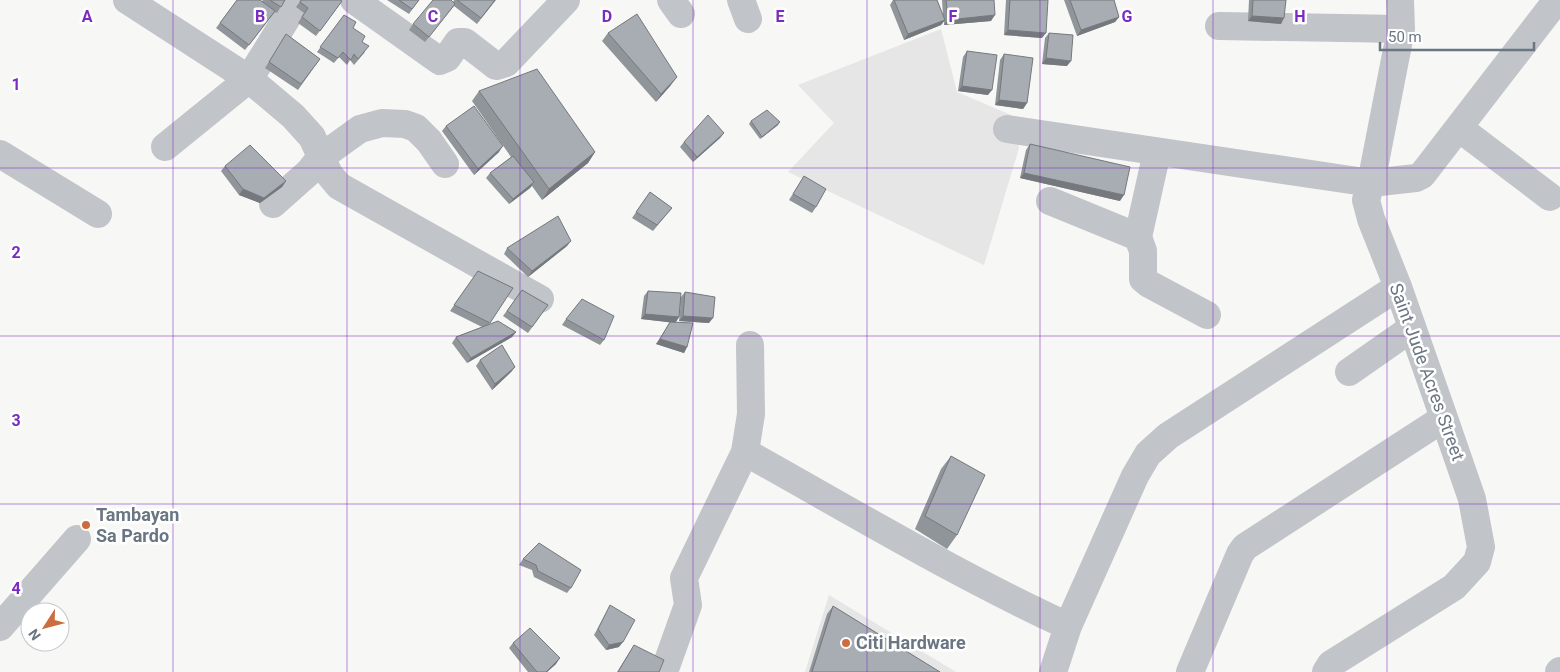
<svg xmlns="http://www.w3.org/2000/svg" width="1560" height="672" font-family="Roboto,sans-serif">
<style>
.built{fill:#e5e6e5}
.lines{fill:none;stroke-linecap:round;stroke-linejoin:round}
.minor{stroke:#c1c4c8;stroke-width:28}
.wall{fill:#90959a}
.shaded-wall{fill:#75797d}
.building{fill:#a7adb3;stroke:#75797d}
.grid{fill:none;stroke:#7b2cbf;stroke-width:1;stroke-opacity:0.55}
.poi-dot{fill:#cd6c3f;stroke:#fff;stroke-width:2}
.labels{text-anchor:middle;stroke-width:5;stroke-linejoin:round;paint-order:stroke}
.street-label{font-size:18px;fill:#6a7682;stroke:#fff}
.poi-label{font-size:18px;font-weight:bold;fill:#6a7682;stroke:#fff;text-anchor:start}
.grid-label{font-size:16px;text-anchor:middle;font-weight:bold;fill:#7b2cbf;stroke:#fff;stroke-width:5;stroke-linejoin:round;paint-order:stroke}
</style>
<rect width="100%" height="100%" fill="#f7f7f5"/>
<path class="built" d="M941,29L957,92L1011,115L1019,148L984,265L788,172L834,123L798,85Z
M829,595L956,672H805Z"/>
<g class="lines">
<path class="minor" d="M127,0L249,79L293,116L312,137L329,174L339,186L540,299
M354,0L440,61L447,58L458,42H465L496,66L506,63L566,0
M671,0L681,14
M741,0L748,19
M1219,26L1401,29
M1459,128L1550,197
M1007,129L1371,183L1416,178L1422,175L1557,0
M165,147L249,79L298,0
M1157,152L1138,237L1143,251V279L1149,284L1207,315
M0,154L98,214
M1050,201L1138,237
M273,204L309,172L321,157L360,129L382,123L405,124L416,128L429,141L445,164
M1349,372L1412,328
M745,452C851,511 957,575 1068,626
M0,627L77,539
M664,672L688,605L684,578L745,452L751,414L750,345
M1053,672L1068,626L1135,476L1148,454L1168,436L1398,287
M1190,672L1240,554L1245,547L1444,418
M1326,672L1331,664L1454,587L1477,562L1481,547L1472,499L1444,418L1398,287L1371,219L1366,200L1371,183L1401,29L1400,0
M1559,672L1560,671"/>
</g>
<path class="wall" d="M237,0L262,1L263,0H285L277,13L275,12L245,50L216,28Z
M301,0L342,1L316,36L298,23L304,13L296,7Z
M387,0H419L409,14Z
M454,0H496L477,24L454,6L425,42L409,30L413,24L453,2Z
M893,0H937L943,15L942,0H994L991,21L944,25V21L941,25L904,40L890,5Z
M1006,0H1048L1042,38L1004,35Z
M1064,0H1114L1119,17L1115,22L1077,36Z
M1249,0H1286L1281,24L1248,21Z
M344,15L362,42L365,52L354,65L350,60L347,65L339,57L334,63L317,52Z
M608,33L671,85L656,102L602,41Z
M1049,33L1067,66L1042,64L1045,38Z
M286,34L320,59L298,90L265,68Z
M967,51L988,95L958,91L963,57Z
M1004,54L1027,103L1023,109L995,105L1000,60Z
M479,91L595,152L588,163L542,200L532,186L530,188L509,204L486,178L490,173L511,157L472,101Z
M751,121L778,125L760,139L749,124Z
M446,126L499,152L474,175L442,131Z
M724,133L720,138L693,162L680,147L684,142Z
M1030,144L1120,201L1020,178L1026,150Z
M225,166L286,181L282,187L260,203L239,195L221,171Z
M804,176L816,207L812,213L789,200Z
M650,192L672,208L653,231L632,218Z
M567,246L528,277L504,254L507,248Z
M478,271L513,288L489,324L516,332L512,337L467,363L452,343L456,337L482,327L450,311Z
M522,290L548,305L528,333L503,316Z
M648,291L681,297L685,292L709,323L679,321L681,300L679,317L676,322L687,347L684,353L656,344L670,322L641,319L644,296Z
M566,319L604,340L600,345L562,325Z
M480,360L515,367L511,372L492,390L476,366Z
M951,456L957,535L947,549L915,529L941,469Z
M539,543L571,588L567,593L534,577L532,570L519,565L523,559Z
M610,605L619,647L606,650L594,635L607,611Z
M833,606L940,672H809L827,614Z
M513,643L556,664L547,672H528L509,648Z
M634,645L659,672H617Z"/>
<path class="shaded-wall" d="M995,15L991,21L944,25L948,20Z
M1252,16L1284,18L1281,24L1248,21Z
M1119,17L1115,22L1077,36L1081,30Z
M945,20L941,25L904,40L908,34Z
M1008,30L1046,33L1042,38L1004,35Z
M1046,58L1071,61L1067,66L1042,64Z
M677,77L671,85L656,102L661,94Z
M962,86L992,90L988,95L958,91Z
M999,100L1027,103L1023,109L995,105Z
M780,122L778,125L760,139L762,137Z
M724,133L720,138L693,162L697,157Z
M503,146L499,152L474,175L478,169Z
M595,152L588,163L542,200L549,189Z
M1024,173L1124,195L1120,201L1020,178Z
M286,181L282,187L260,203L239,195L243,189Z
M534,182L530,188L509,204L513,199Z
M571,241L567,246L528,277L532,271Z
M645,314L679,317L675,323L641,319Z
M683,316L713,318L709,323L679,321Z
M516,332L512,337L467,363L471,358Z
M660,339L687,347L684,353L656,344Z
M515,367L511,372L492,390L495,384Z
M623,642L619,647L606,650L609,645Z
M560,658L556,664L547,672H546Z"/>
<path class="building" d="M237,0H260L275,11L249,45L220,23Z
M270,0H285L281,7Z
M301,0H340L342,1L320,31L302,17L308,8L300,2Z
M399,0H419L412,9Z
M433,0H451L455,4L429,37L413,24Z
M457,0H495L481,18Z
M894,0H937L945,20L908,34Z
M946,0H994L995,15L948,20Z
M1010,0H1048L1046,33L1008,30Z
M1070,0H1114L1119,17L1081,30Z
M1253,0H1286L1284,18L1252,16Z
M637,14L677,77L661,94L608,33Z
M344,15L356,22L353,28L365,36L362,42L369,46L358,59L354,54L351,60L343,52L338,58L320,47Z
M1049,33L1073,35L1071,61L1046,58Z
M286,34L320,59L301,84L269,62Z
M967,51L997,55L992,90L962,86Z
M1004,54L1033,58L1027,103L999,100Z
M537,69L595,152L549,189L479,91Z
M474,106L503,146L478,169L446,126Z
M767,110L780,122L762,137L751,121Z
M708,115L724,133L697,157L684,142Z
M1030,144L1130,167L1124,195L1024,173Z
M250,145L286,181L264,198L243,189L225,166Z
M513,156L534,182L513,199L490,173Z
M804,176L826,189L816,207L793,194Z
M650,192L672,208L657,225L636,212Z
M558,216L571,241L532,271L507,248Z
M478,271L513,288L490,323L454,305Z
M522,290L548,305L532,327L507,311Z
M648,291L681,293L679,317L645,314Z
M685,292L715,297L713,318L683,316Z
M582,299L614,316L604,340L566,319Z
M498,321L516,332L471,358L456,337Z
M670,322L693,323L687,347L660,339Z
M502,345L515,367L495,384L480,360Z
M951,456L985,475L957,535L925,516Z
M539,543L581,570L571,588L538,571L536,565L523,559Z
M610,605L635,620L623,642L609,645L598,629Z
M833,606L940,672H812Z
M530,628L560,658L546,672H537L513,643Z
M634,645L664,660L659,672H618Z"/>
<path class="grid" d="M173,0V672M347,0V672M520,0V672M693,0V672M867,0V672M1040,0V672M1213,0V672M1387,0V672M0,168H1560M0,336H1560M0,504H1560"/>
<g class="poi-dot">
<circle cx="86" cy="525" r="5"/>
<circle cx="846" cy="643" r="5"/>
</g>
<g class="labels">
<g class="street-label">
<text transform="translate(1427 372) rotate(70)" y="6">Saint Jude Acres Street</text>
</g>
<g class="poi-label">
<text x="96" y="521">Tambayan<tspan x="96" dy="21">Sa Pardo</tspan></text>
<text x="856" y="649">Citi Hardware</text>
</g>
</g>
<g class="grid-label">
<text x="87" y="22">A</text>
<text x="260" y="22">B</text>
<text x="433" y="22">C</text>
<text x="607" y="22">D</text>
<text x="780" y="22">E</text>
<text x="953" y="22">F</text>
<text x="1127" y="22">G</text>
<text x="1300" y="22">H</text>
<text x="16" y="90">1</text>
<text x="16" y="258">2</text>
<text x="16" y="426">3</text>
<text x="16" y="594">4</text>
</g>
<g transform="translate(45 627) rotate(234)"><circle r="24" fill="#ffffff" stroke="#c3c8cd"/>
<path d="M0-4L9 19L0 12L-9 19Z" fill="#cd6c3f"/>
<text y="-8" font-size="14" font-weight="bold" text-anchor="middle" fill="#6a7682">N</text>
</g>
<path d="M1380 42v8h154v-8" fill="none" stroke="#6a7682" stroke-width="2.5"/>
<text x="1388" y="42" font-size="15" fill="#6a7682" stroke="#ffffff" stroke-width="4" paint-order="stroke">50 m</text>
</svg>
